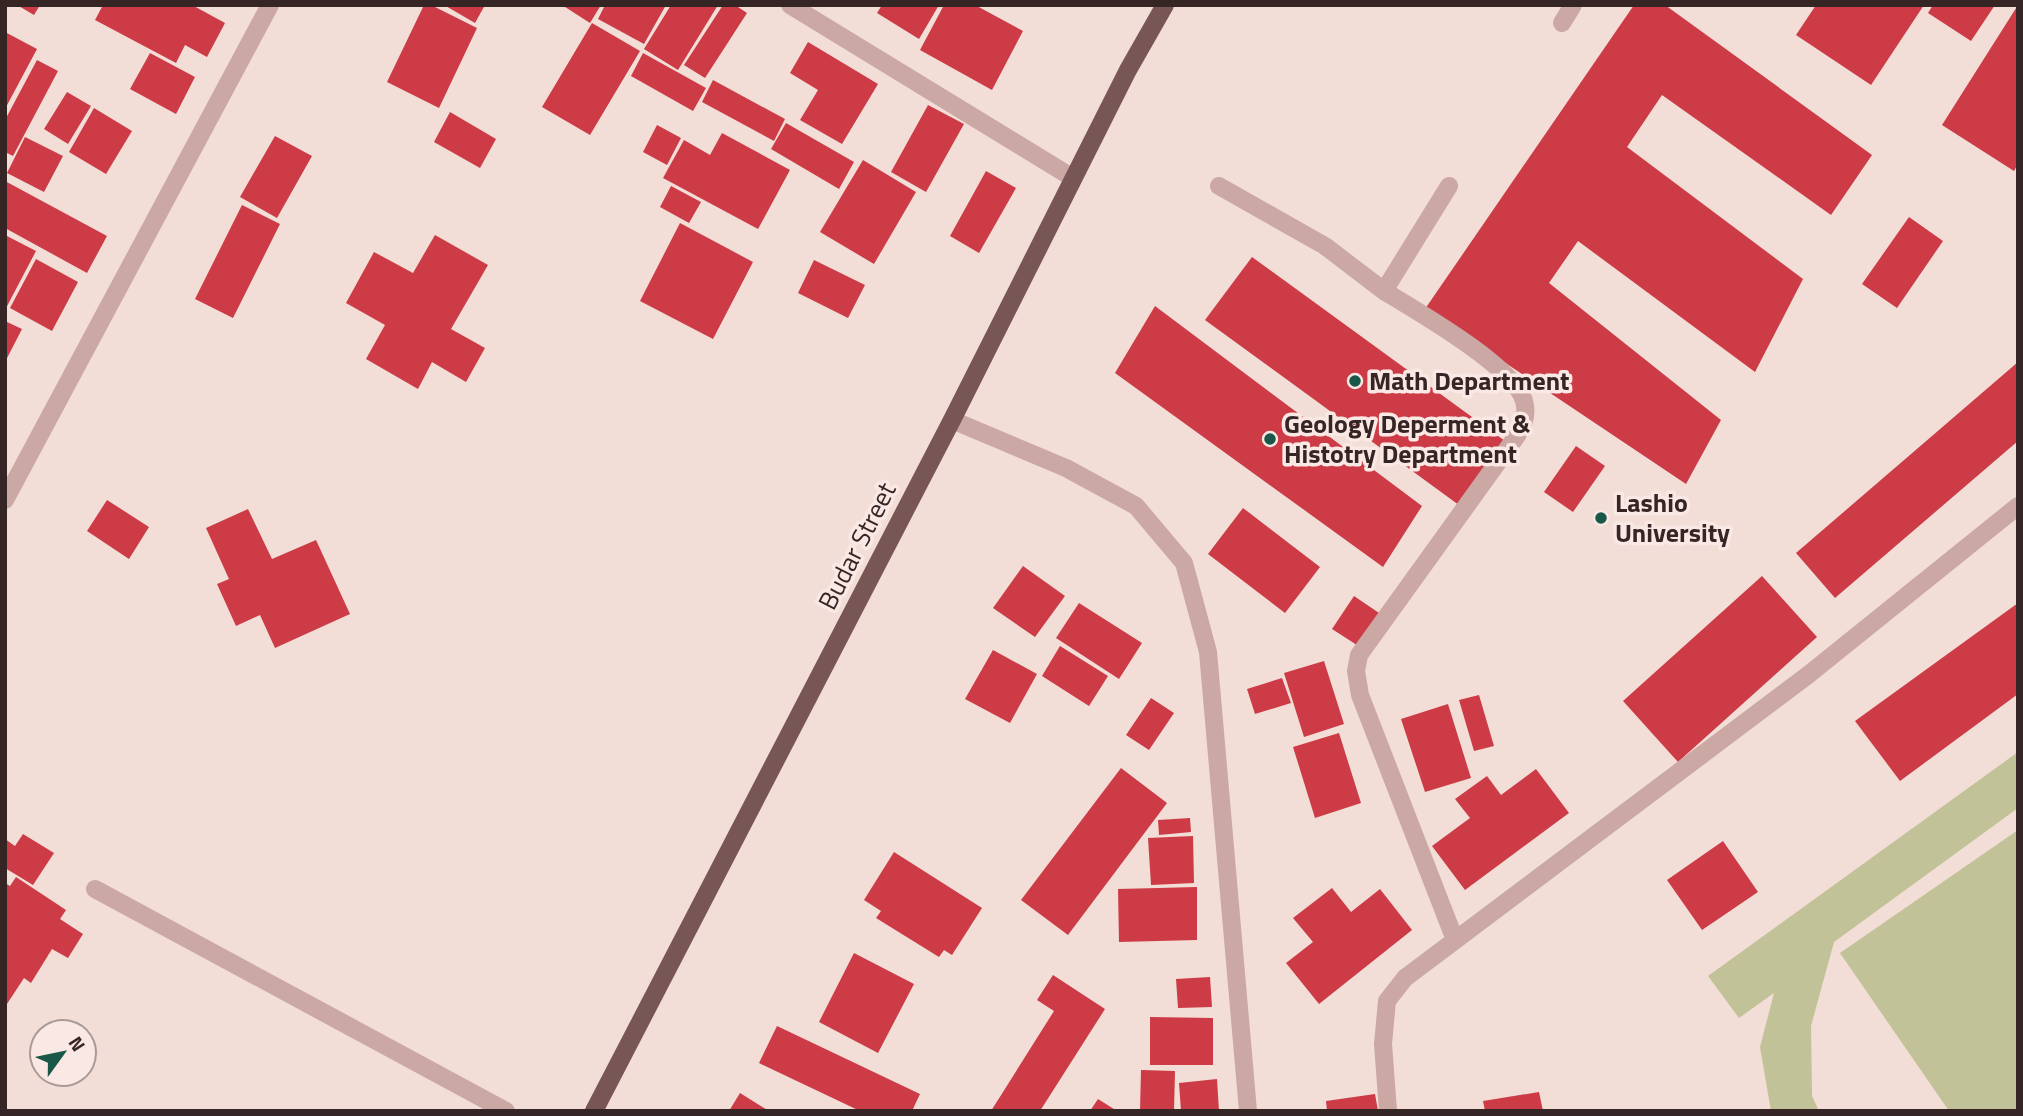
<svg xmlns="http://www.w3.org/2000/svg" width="2023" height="1116" font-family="'Titillium Web',sans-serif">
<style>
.green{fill:#c1c297}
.building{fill:#cc3b46}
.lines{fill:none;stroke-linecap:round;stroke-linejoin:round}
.minor{stroke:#cba8a3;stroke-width:18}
.major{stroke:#785655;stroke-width:18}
.poi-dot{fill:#195848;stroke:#fae8e4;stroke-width:2.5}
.labels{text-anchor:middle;stroke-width:7;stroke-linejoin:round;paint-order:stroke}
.poi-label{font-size:26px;font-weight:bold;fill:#352525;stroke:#fae8e4;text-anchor:start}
.street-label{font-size:26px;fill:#352525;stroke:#fae8e4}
</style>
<rect width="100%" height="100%" fill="#f2ddd7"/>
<path class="green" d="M2018,752V808L1834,942L1811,1026L1812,1096L1819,1111H1771L1760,1047L1774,993L1739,1018L1708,976Z
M2018,830V1111H1949L1840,953Z"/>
<path class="building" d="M17,5H40L34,15Z
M103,5H192L225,23L207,57L185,45L176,63L95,20Z
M424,5H431L477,28L439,108L387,82Z
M444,5H485L475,23Z
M562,5H601L590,23Z
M605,5H666L644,44L598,19Z
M671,5H718L678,70L644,49Z
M723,5H735L747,13L705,78L684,65Z
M882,5H939L919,39L877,13Z
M944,5H975L1023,31L992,90L920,50Z
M1634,5H1665L1872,155L1831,215L1662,95L1627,147L1803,279L1755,372L1578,241L1549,283L1721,420L1686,484L1425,309Z
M1816,5H1924L1871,85L1796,35Z
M1933,5H1995L1971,41L1928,13Z
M2018,5V164L2014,171L1942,125Z
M592,23L640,51L590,135L542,107Z
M5,32L37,49L5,109Z
M808,42L878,84L842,144L800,120L818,90L790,73Z
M150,53L195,77L176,114L130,89Z
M643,53L706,88L693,111L631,76Z
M37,60L58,71L13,156L5,152V120Z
M713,80L785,119L774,141L702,102Z
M67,92L91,106L68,144L44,129Z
M928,105L964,124L926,192L891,172Z
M94,108L132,131L106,174L69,152Z
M450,112L496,139L480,168L434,142Z
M786,123L854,162L839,189L771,149Z
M657,125L681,138L667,165L643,152Z
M722,133L790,170L758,229L663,178L684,140L710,155Z
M275,136L312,156L277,218L240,197Z
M25,137L63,156L44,192L7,173Z
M863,160L916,192L874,264L820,232Z
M986,171L1016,188L979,253L950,236Z
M5,181L107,236L87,273L5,228Z
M671,186L701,202L689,223L660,207Z
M242,205L280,224L233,318L195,299Z
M1909,217L1943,241L1897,308L1862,284Z
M680,223L753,262L713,339L640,301Z
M5,235L36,251L5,310Z
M435,235L488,265L451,329L485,348L466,382L432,362L418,389L366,359L385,325L346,303L374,252L413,273Z
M1252,257L1505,441L1463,508L1205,320Z
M36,259L78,282L52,331L10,308Z
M814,260L865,285L848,318L798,293Z
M1155,306L1422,506L1383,567L1115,373Z
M5,321L22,329L5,362Z
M2018,362V441L1835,598L1796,553Z
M1576,446L1605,466L1573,512L1544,492Z
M107,500L149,527L129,559L87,531Z
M1243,508L1320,567L1285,613L1208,554Z
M248,509L272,559L316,540L350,614L275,648L260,615L236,626L217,584L229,579L206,528Z
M1023,566L1065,596L1035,637L993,608Z
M1762,576L1817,637L1678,762L1623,701Z
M1354,596L1382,615L1360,647L1332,629Z
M1079,603L1142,643L1119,679L1056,638Z
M2018,603V694L1900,781L1855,721Z
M1060,646L1108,676L1089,706L1042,676Z
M993,650L1037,674L1010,723L965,699Z
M1324,661L1344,724L1304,737L1284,673Z
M1282,678L1291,703L1255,714L1247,689Z
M1479,695L1494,746L1474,751L1459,700Z
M1151,698L1174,713L1149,750L1126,735Z
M1448,704L1471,778L1425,792L1401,719Z
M1339,733L1361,803L1315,818L1293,747Z
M1121,768L1167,803L1068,935L1021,900Z
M1536,769L1569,813L1465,890L1432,846L1470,818L1455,799L1487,776L1501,795Z
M1190,818L1191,832L1159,835L1158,820Z
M23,834L54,853L33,885L5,868V839L15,846Z
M1193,836L1194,883L1151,885L1148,838Z
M1723,841L1758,892L1702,930L1667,880Z
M894,852L982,908L952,955L944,950L939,957L876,918L881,911L864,900Z
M16,877L66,910L60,919L83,934L68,958L52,949L31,983L24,978L5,1007V883L10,886Z
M1197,887V940L1119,942L1118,889Z
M1332,888L1351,912L1380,889L1412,930L1319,1004L1286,963L1313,942L1293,918Z
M854,953L914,984L878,1053L819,1022Z
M1053,975L1105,1009L1040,1111H991L1054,1011L1037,1000Z
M1210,977L1212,1007L1178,1008L1176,979Z
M1150,1017L1213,1018V1065H1150Z
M777,1026L920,1094L912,1111H860L759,1063Z
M1141,1070L1175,1071L1174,1111H1140Z
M1217,1079L1219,1111H1181L1179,1083Z
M1539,1092L1543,1111H1485L1483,1101Z
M740,1093L769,1111H729Z
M1375,1094L1378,1111H1327L1326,1101Z
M1098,1099L1117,1111H1090Z"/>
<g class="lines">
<path class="minor" d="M790,5L1073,178
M1562,23L1573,5
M1219,186L1325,246L1384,291L1449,186
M1384,291C1415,310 1515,367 1524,401C1528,415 1523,426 1516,437L1359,655L1356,671L1360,695L1455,940
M952,420L1066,468L1136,506L1184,563L1208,652L1248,1111
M5,500L270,5
M95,889L506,1111
M1388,1111L1383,1044L1387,1001L1405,978L1808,675L2018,506"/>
<path class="major" d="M594,1111L952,420L1128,70L1165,5"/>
</g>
<g class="poi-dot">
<circle cx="1355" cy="381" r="7"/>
<circle cx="1270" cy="439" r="7"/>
<circle cx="1601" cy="518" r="7"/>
</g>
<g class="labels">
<g class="poi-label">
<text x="1369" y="390">Math Department</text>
<text x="1284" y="433">Geology Deperment &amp;<tspan x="1284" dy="30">Histotry Department</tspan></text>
<text x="1615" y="512">Lashio<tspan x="1615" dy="30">University</tspan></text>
</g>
<g class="street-label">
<text transform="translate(857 546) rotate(-63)" y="9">Budar Street</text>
</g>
</g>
<rect width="2023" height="1116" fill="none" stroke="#352525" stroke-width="14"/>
<g transform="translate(63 1053) rotate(57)"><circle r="33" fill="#fae8e4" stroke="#ab9a98" stroke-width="2"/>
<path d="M0-5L12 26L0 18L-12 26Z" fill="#195848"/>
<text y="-10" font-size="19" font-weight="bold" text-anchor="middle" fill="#352525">N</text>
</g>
</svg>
